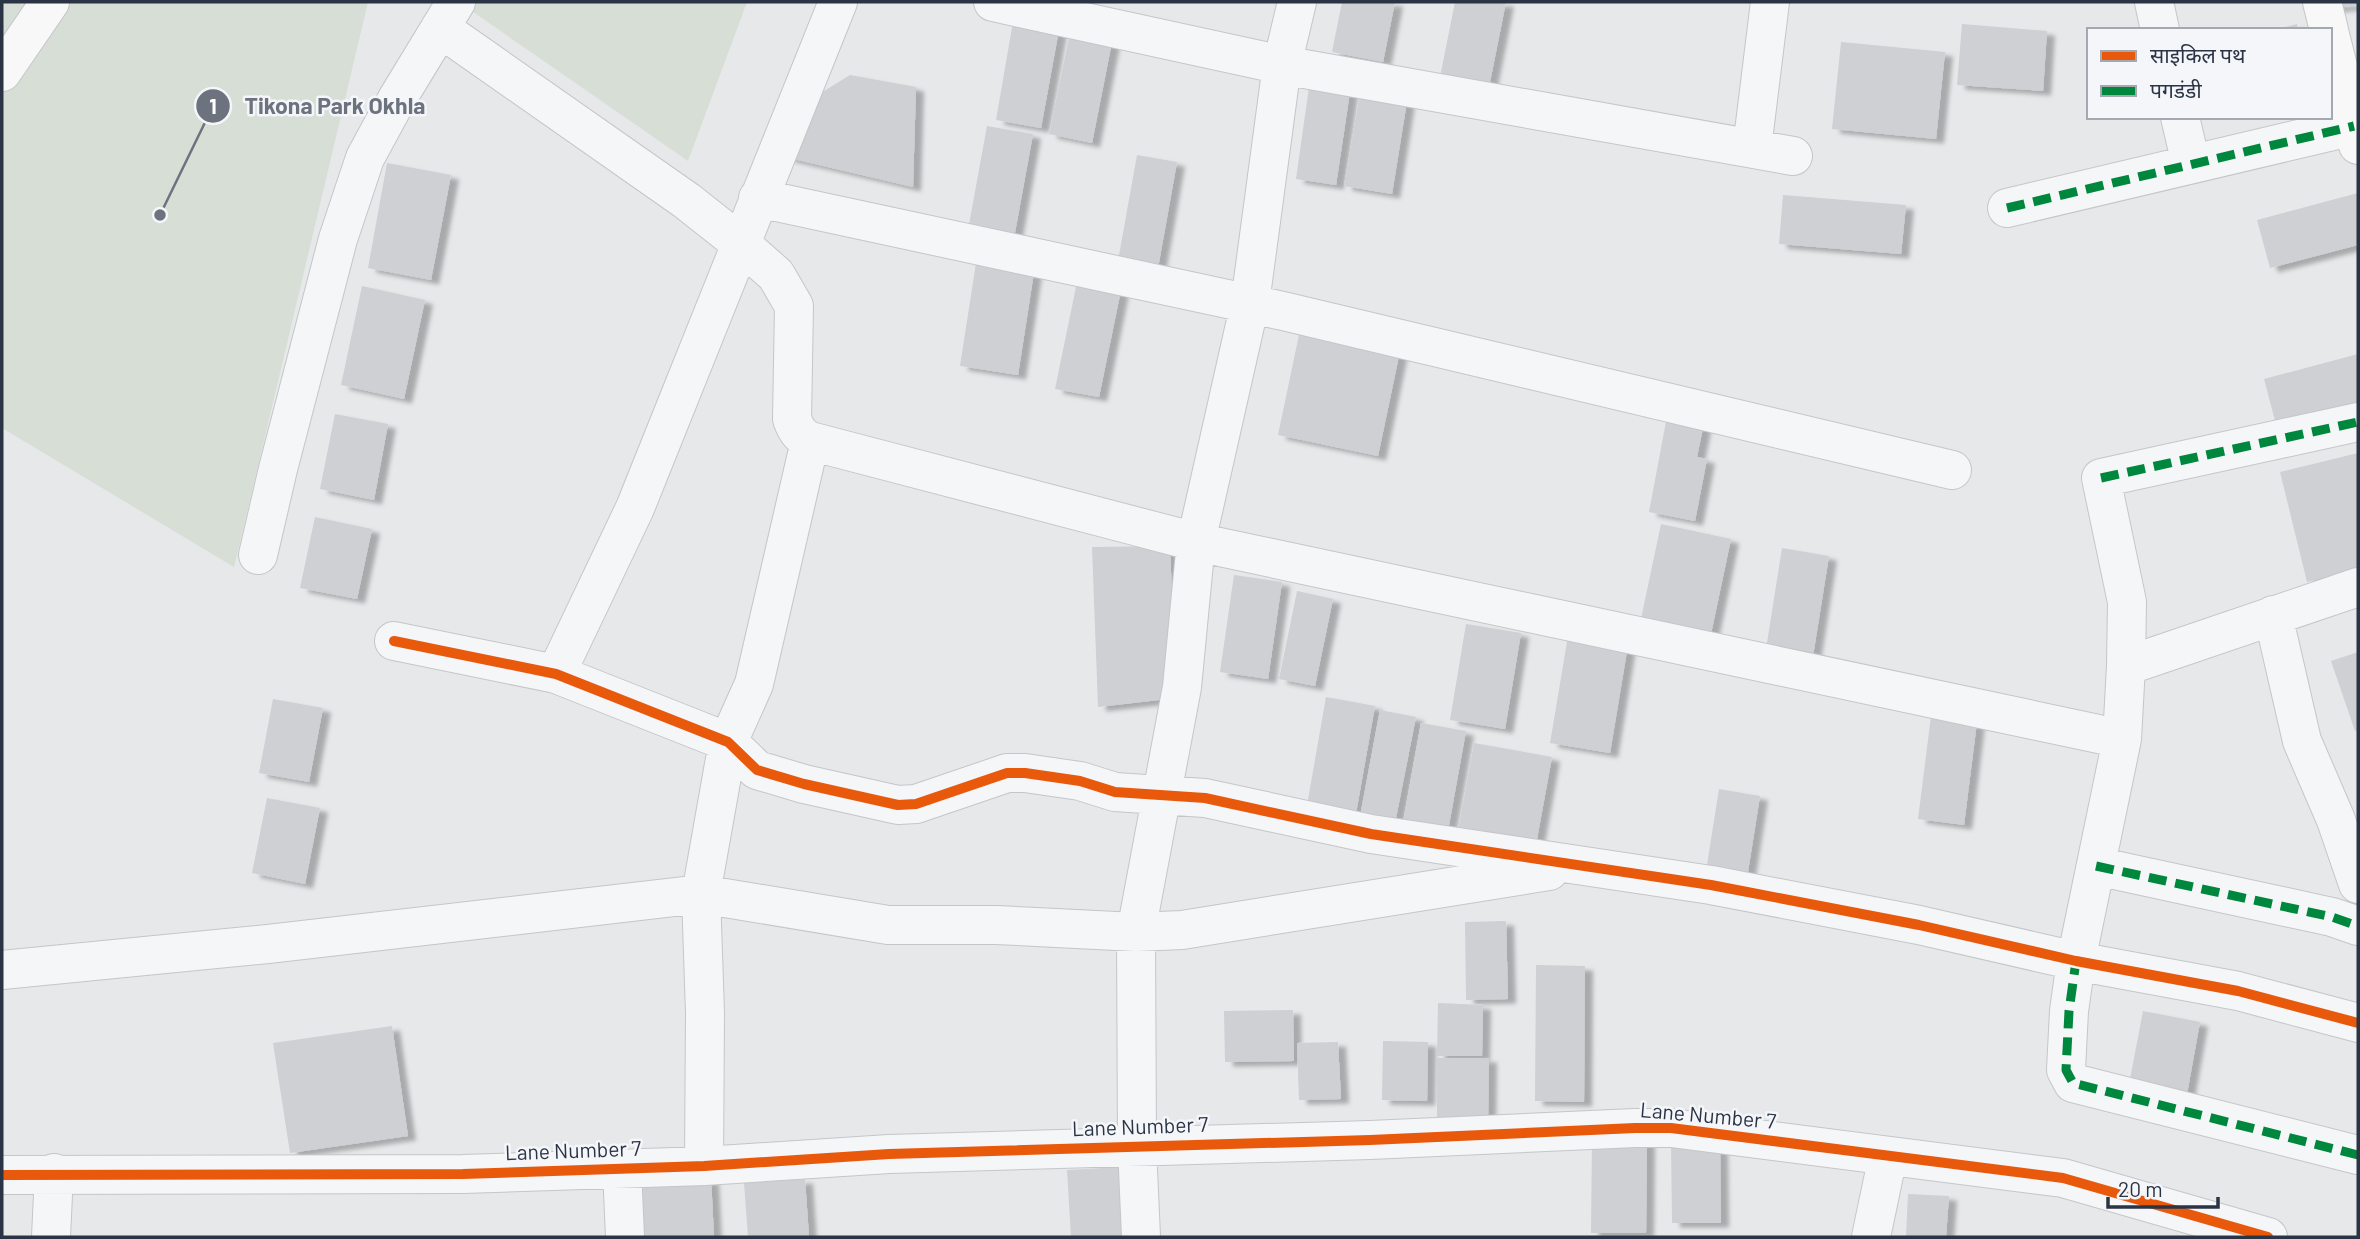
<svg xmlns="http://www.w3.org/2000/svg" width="2360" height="1239" font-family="Barlow,'Noto Sans Devanagari',sans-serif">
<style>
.green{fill:#d6ded6}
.building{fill:#ced0d3;filter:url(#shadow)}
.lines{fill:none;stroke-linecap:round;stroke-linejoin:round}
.street-casing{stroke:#c4c6c8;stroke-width:40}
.secondary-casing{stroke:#c4c6c8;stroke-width:40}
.street{stroke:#f5f6f7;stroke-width:38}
.secondary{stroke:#f8f8f8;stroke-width:38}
.quiet{stroke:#00873e;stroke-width:9;stroke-dasharray:18 9;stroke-linecap:butt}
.cycleway-casing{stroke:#f4f6f9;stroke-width:15}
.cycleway{stroke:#e8590c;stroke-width:10}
.labels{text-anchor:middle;stroke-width:5;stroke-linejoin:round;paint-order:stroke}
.street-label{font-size:21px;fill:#2b3445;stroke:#f4f6f9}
.leader{fill:none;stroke:#6c737f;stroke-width:2.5}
.callout-dot{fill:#6c737f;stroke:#f4f6f9;stroke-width:2.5}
.mark-label{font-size:21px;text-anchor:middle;font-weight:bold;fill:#fff}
.callout-label{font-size:23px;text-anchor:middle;font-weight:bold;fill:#6c737f;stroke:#f4f6f9;stroke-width:5;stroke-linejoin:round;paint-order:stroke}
</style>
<defs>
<filter id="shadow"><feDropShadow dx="8" dy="4.5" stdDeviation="2" flood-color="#0004"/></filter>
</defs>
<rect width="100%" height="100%" fill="#e6e8ea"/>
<path class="green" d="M2,2H368L234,567L2,428Z
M456,2H747L688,161L466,7Z"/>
<path class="building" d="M1342,2H1395L1383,62L1332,52Z
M1455,2H1506L1489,87L1440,77Z
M2332,2H2358V5L2333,8Z
M1014,16L1060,24L1041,128L996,120Z
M1962,24L2047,31L2043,91L1957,85Z
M2297,24L2298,30H2279L2278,29Z
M1070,33L1112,42L1092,143L1049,134Z
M1841,42L1945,52L1936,139L1832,129Z
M850,75L916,87L913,187L785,157L824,91Z
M1310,80L1351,85L1336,185L1296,179Z
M1360,93L1407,101L1392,194L1344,186Z
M987,126L1033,134L1014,238L968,230Z
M1137,155L1177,162L1158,268L1118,261Z
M387,163L451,175L431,280L368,268Z
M2358,193V245L2270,268L2257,220Z
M1783,195L1906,205L1901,254L1779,244Z
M976,263L1034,272L1018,375L960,366Z
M1077,282L1121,290L1099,397L1055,389Z
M362,286L425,300L404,399L341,385Z
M1300,330L1400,351L1378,456L1278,435Z
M2358,354V411L2278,432L2264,379Z
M1668,411L1705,418L1697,457L1707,459L1695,521L1649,512Z
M335,414L388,424L374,500L320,489Z
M2358,453V569L2307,582L2280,472Z
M315,517L372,529L357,599L300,588Z
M1661,524L1731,539L1708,648L1638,633Z
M1170,546L1176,698L1098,707L1092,547Z
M1782,548L1829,556L1813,656L1766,649Z
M1234,575L1282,582L1268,679L1220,672Z
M1297,591L1333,599L1315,686L1279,679Z
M1466,624L1521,633L1505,729L1450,720Z
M1568,636L1628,645L1610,753L1550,743Z
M2358,652V730L2355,731L2331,661Z
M1326,697L1375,706L1355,819L1306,811Z
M273,699L323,708L309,782L259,773Z
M1380,710L1416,717L1394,828L1359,822Z
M1931,716L1977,722L1964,825L1918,819Z
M1421,723L1466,731L1447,836L1402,828Z
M1474,743L1552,757L1535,850L1457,836Z
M1719,789L1760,796L1747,878L1706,871Z
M267,798L320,808L305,884L252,873Z
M1506,921L1508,999L1466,1000L1465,922Z
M1536,965L1585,966L1584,1102L1535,1101Z
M1438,1003L1483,1005L1482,1056H1437Z
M1293,1010L1294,1061L1225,1062L1224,1011Z
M2143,1011L2200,1022L2185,1105L2127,1095Z
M392,1026L408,1136L290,1153L273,1043Z
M1383,1041L1428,1042L1427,1101L1382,1100Z
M1338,1042L1341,1099L1299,1100L1297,1043Z
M1437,1058H1489L1488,1125L1437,1124Z
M1592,1139L1647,1140L1646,1233H1591Z
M1671,1140H1720L1721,1223H1672Z
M1122,1167L1126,1237H1071L1067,1170Z
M711,1178L714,1236L629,1237L626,1183Z
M805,1179L809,1237H748L744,1183Z
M1908,1194L1949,1196L1946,1237H1906Z"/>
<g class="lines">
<defs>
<path id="street" d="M993,2L1282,65L1793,156
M2154,2L2160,30
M440,28L687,201L740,243L776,275L794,306L792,419C796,430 800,436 810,441L1196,542L2122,739
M2180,117L2191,164
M1752,148L1770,2
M758,198L1283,311L1952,470
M2007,208L2354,126
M2358,422L2101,478L2127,602L2126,666L2122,739L2076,961L2069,1011L2066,1070L2073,1083L2358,1155
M258,555L278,469L338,239L365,158L397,99L456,2
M2273,615L2302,741L2336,820L2358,884
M394,641L556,674L728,742L757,770L804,784L898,805L916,804L1007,773H1025L1080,781L1115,792L1205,798L1371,834L1711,885L1919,925L2076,961L2238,991L2358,1023
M2126,666L2358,587
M556,674L635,508L838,2
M2096,866L2332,917L2358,926
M2,970L268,944L701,894L888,925H996L1136,932L1182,930L1549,871
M704,1166L705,1013L701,894L728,742L754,684L810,441
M622,1169L625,1237
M2,1175L463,1174L704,1166L889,1154L1370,1140L1635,1128H1671L2063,1178L2268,1237
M51,1237L54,1173
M1141,1237L1137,1146L1136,932L1182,687L1196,542L1250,303L1282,65L1297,2
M1871,1237L1888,1156"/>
<path id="secondary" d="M2322,2L2329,30
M2330,35L2358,145
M2,72L50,2"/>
</defs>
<use href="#street" class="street-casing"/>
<use href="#secondary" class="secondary-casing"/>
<use href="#street" class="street"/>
<use href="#secondary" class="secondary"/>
<path class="quiet" d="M2007,208L2354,126
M2101,478L2358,422
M2096,866L2332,917L2358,926
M2080,962L2076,961L2069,1011L2066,1070L2073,1083L2358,1155"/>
<defs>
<path id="cycleway" d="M394,641L556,674L728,742L757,770L804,784L898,805L916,804L1007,773H1025L1080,781L1115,792L1205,798L1371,834L1711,885L1919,925L2076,961L2238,991L2358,1023
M2,1175L463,1174L704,1166L889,1154L1370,1140L1635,1128H1671L2063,1178L2268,1237"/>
</defs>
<use href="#cycleway" class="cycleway-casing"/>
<use href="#cycleway" class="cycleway"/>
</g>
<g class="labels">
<g class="street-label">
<text transform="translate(1708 1116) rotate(5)" y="7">Lane Number 7</text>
<text transform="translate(1140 1127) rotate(-2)" y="7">Lane Number 7</text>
<text transform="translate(573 1151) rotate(-2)" y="7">Lane Number 7</text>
</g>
</g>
<path class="leader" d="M160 215L213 106"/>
<g class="callout-dot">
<circle cx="160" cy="215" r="7"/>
<circle cx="213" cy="106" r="18"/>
</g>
<g class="mark-label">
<text x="213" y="114">1</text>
</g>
<g class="callout-label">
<text x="335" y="114">Tikona Park Okhla</text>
</g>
<rect width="2360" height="1239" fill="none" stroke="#2b3445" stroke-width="7"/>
<rect x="2087" y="28" width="245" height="91" fill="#f4f6f9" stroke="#a4a8b1" stroke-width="2"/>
<rect x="2101" y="51" width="35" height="10" fill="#e8590c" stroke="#a4a8b1" stroke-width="2"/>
<text x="2150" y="63" font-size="21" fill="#2b3445">साइकिल पथ</text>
<rect x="2101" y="86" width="35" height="10" fill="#00873e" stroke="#a4a8b1" stroke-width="2"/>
<text x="2150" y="98" font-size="21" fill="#2b3445">पगडंडी</text>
<path d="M2108 1197v10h110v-10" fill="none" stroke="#2b3445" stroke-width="3.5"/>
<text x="2118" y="1197" font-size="21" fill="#2b3445" stroke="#f4f6f9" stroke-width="5" paint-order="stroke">20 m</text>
</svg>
